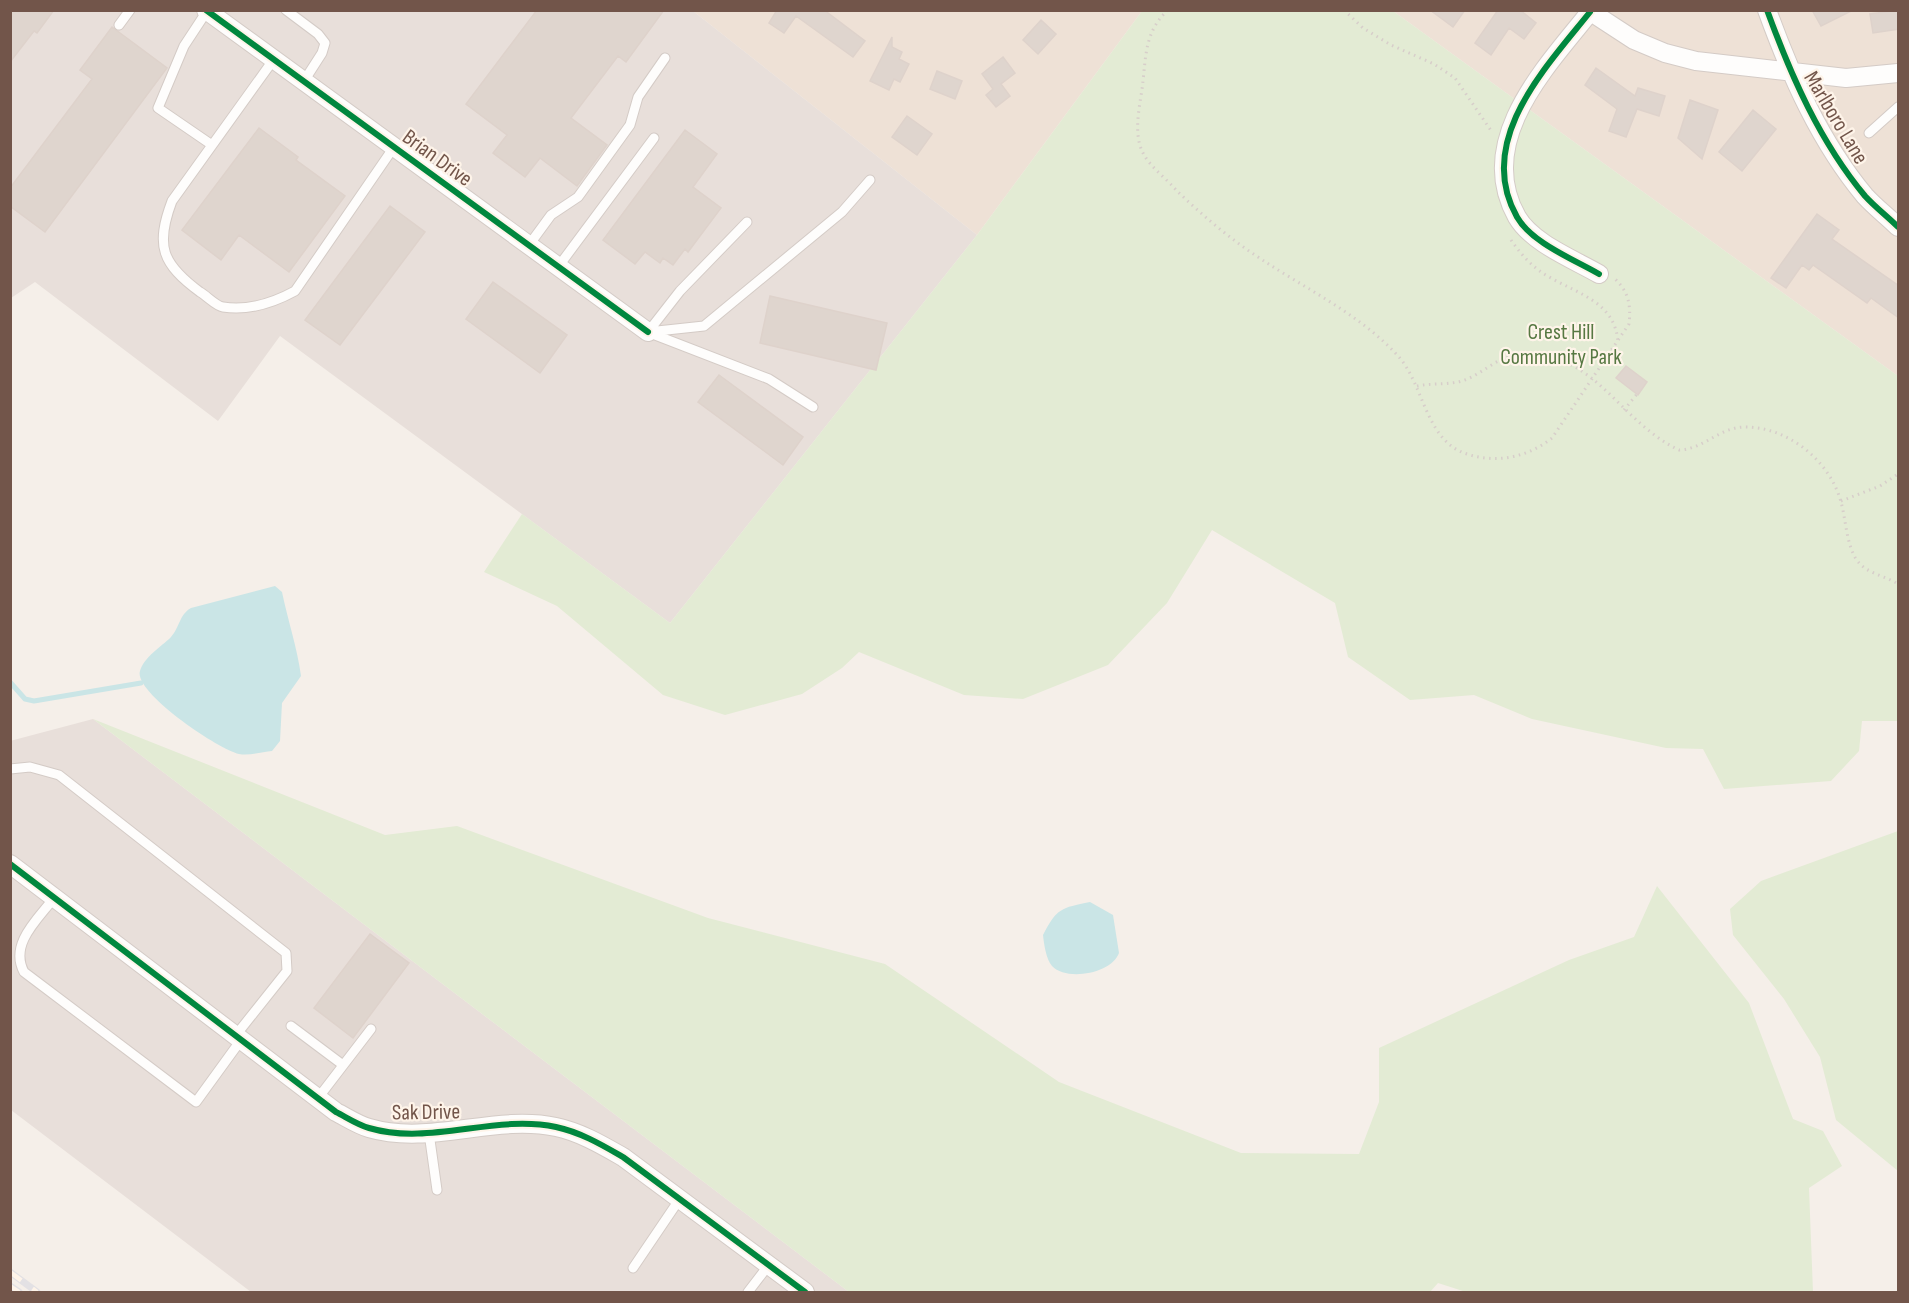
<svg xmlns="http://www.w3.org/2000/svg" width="1909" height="1303" font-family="'Sofia Sans Condensed',sans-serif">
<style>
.residential{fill:#eee1d6}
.industrial{fill:#e8dfda}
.green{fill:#e3ebd4}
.water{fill:#cae5e6}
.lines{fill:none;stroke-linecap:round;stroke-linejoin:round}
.stream{stroke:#cae5e6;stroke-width:5}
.building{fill:#dfd5ce;stroke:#ded2cb;stroke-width:1.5}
.service-casing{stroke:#d4cbc6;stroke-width:11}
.minor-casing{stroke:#d4cbc6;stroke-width:20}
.path{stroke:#d7ceca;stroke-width:3;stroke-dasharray:1.5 4.5;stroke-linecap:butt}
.service{stroke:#fefdfc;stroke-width:9}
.minor{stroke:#fefdfc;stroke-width:18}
.rail-casing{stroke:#e3e1e4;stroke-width:7}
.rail{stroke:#fef4e9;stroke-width:4.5;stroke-dasharray:14;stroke-linecap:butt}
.cycleway-casing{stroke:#fef4e9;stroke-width:10}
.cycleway{stroke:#00873e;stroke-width:6}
.labels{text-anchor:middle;stroke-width:4.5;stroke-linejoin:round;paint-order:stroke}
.street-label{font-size:22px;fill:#72554a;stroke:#fef4e9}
.park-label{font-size:22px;fill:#567842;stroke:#fef4e9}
</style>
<rect width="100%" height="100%" fill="#f5efe9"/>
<path class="residential" d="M693,11H1142L977,235Z
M1393,11H1898V376Z"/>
<path class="industrial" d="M11,11H693L977,235L670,623L280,336L218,421L35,282L11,298Z
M93,719L849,1292H251L11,1110L10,741Z"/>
<path class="green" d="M1142,11H1393L1898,376V721H1862L1859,751L1831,781L1724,789L1703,749L1666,748L1532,719L1474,695L1410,700L1348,657L1335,603L1212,530L1167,603L1108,665L1023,699L964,695L859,652L842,668L802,694L725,715L663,695L557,606L484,572L522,514L670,623L977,235Z
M93,719L385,835L457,826L708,918L885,964L1059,1082L1241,1153L1359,1154L1379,1102V1048L1569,960L1634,937L1657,886L1749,1003L1793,1119L1823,1131L1842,1166L1809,1188L1813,1292H1466L1438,1283L1430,1292H849Z
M1898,831V1171L1836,1120L1820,1057L1784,999L1733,935L1730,909L1761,881Z"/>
<path class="water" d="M275,586L282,592C288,621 297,647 301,676L282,703L280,741L272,751C262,752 249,756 239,754C219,750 133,692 140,671C144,657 161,647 171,637C180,627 179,615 191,608Z
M1090,902L1113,915L1119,953C1112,973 1067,982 1052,966C1046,959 1044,944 1043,935C1057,908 1061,908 1090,902Z"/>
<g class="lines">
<path class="stream" d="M10,682L25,699L34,701L141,683"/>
</g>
<path class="building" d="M10,10H54L37,33L34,31L10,62Z
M537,10H664L626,62L618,56L571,118L607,145L577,186L540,158L525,177L493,153L507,135L466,104Z
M777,10H824L865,41L853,57L796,16L784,33L769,23Z
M1430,10H1465L1453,27Z
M1498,10H1520L1536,23L1524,39L1509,28L1491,55L1475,43Z
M1812,10H1853L1821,26Z
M1899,10V29L1873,33L1870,14Z
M1041,20L1056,34L1038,54L1023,40Z
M112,27L167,68L45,232L10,206V188L92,79L80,70Z
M892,37V47L902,52L899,59L909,64L900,82L894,79L889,90L870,81Z
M1003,57L1015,73L1001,84L1010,96L996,107L986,95L993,89L982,74Z
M1596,68L1635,96L1638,88L1665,96L1659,116L1637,109L1626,137L1609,131L1617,109L1585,85Z
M937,71L962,81L955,99L930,89Z
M1690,100L1718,110L1702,159L1678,138Z
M1753,110L1776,129L1742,171L1719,152Z
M907,116L932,134L917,155L892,137Z
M259,128L298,157L296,160L345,196L289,272L239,235L221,260L182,230Z
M685,130L717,154L693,187L721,208L688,252L685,249L673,265L663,258L660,263L645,252L635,264L603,240Z
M390,206L425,232L340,345L305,320Z
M1817,214L1839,230L1832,239L1899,286V318L1871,298L1867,303L1813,265L1809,270L1802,265L1786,288L1771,278Z
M493,282L567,335L540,373L466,319Z
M770,296L887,323L876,370L760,343Z
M1626,366L1647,382L1638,395L1616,378Z
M719,375L803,437L783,465L698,402Z
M370,934L409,963L353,1038L314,1008Z"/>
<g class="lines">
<defs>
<path id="service" d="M286,10L318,34L325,43L322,53L304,81
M207,11L184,46L158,108L212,145
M119,25L130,10
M274,59L172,201C155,246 162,264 200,292C207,296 216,306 223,307C249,311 273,303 295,291L394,147
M1869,133L1898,107
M529,245L551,215L578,197L630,125L638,97L665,58
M558,267L654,138
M648,332L704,326L842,212L870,180
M648,332L680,291L747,222
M650,333L769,379L813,407
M10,769L30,767L59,775L286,953L287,971L236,1035
M54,898C38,919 9,944 24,972L196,1102L241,1040
M291,1026L343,1065
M318,1098L371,1029
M429,1133L437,1190
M633,1268L679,1200
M748,1292L768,1266"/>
<path id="minor" d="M206,10L648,332
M1588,10L1634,40L1665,53L1696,61L1846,78L1898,73
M1767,10C1791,76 1820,142 1865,196C1875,207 1888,217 1898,227
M1590,12C1546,67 1474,141 1517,217C1532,243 1573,259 1599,274
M10,864L336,1112C346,1117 358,1125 369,1128C430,1146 494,1114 556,1127C580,1132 602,1145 623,1157L805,1292"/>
</defs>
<use href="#service" class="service-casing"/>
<use href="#minor" class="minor-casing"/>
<path class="path" d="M1168,10C1146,30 1146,53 1143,81C1141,102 1132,132 1143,153C1150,167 1166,178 1176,190C1202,215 1230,239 1261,259C1306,289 1361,315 1398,356C1424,384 1425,441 1467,454C1497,464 1528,457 1552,438L1629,324C1631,306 1629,292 1615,279
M1344,10L1363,28L1391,45L1434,64L1455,78L1492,132
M1511,240C1522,256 1534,269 1551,278C1581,295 1615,303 1618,342
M1417,386C1432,383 1448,385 1462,381C1481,375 1496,358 1515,355C1595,347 1616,420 1679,450C1705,449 1720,426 1747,427C1789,428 1830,461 1841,502C1846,520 1846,542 1856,559C1866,574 1884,575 1898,584
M1624,410L1637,394
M1841,501L1880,486L1898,474"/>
<use href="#service" class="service"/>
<use href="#minor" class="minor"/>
<defs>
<path id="rail" d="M10,1272L37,1292
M10,1286L19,1292"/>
</defs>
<use href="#rail" class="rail-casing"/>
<use href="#rail" class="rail"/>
<defs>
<path id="cycleway" d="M206,10L648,332
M1767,10C1791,76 1820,142 1865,196C1875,207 1888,217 1898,227
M1590,12C1546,67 1474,141 1517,217C1532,243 1573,259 1599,274
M10,864L336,1112C346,1117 358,1125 369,1128C430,1146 494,1114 556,1127C580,1132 602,1145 623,1157L805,1292"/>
</defs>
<use href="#cycleway" class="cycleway-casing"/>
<use href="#cycleway" class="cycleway"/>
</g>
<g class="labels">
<g class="street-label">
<text transform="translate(1837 117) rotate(59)" y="8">Marlboro Lane</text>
<text transform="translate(438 157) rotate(36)" y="8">Brian Drive</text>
<text transform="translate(426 1111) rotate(-1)" y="8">Sak Drive</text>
</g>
<g class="park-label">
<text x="1561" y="339">Crest Hill<tspan x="1561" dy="25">Community Park</tspan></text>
</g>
</g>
<rect width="1909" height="1303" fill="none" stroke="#72554a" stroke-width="24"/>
</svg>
